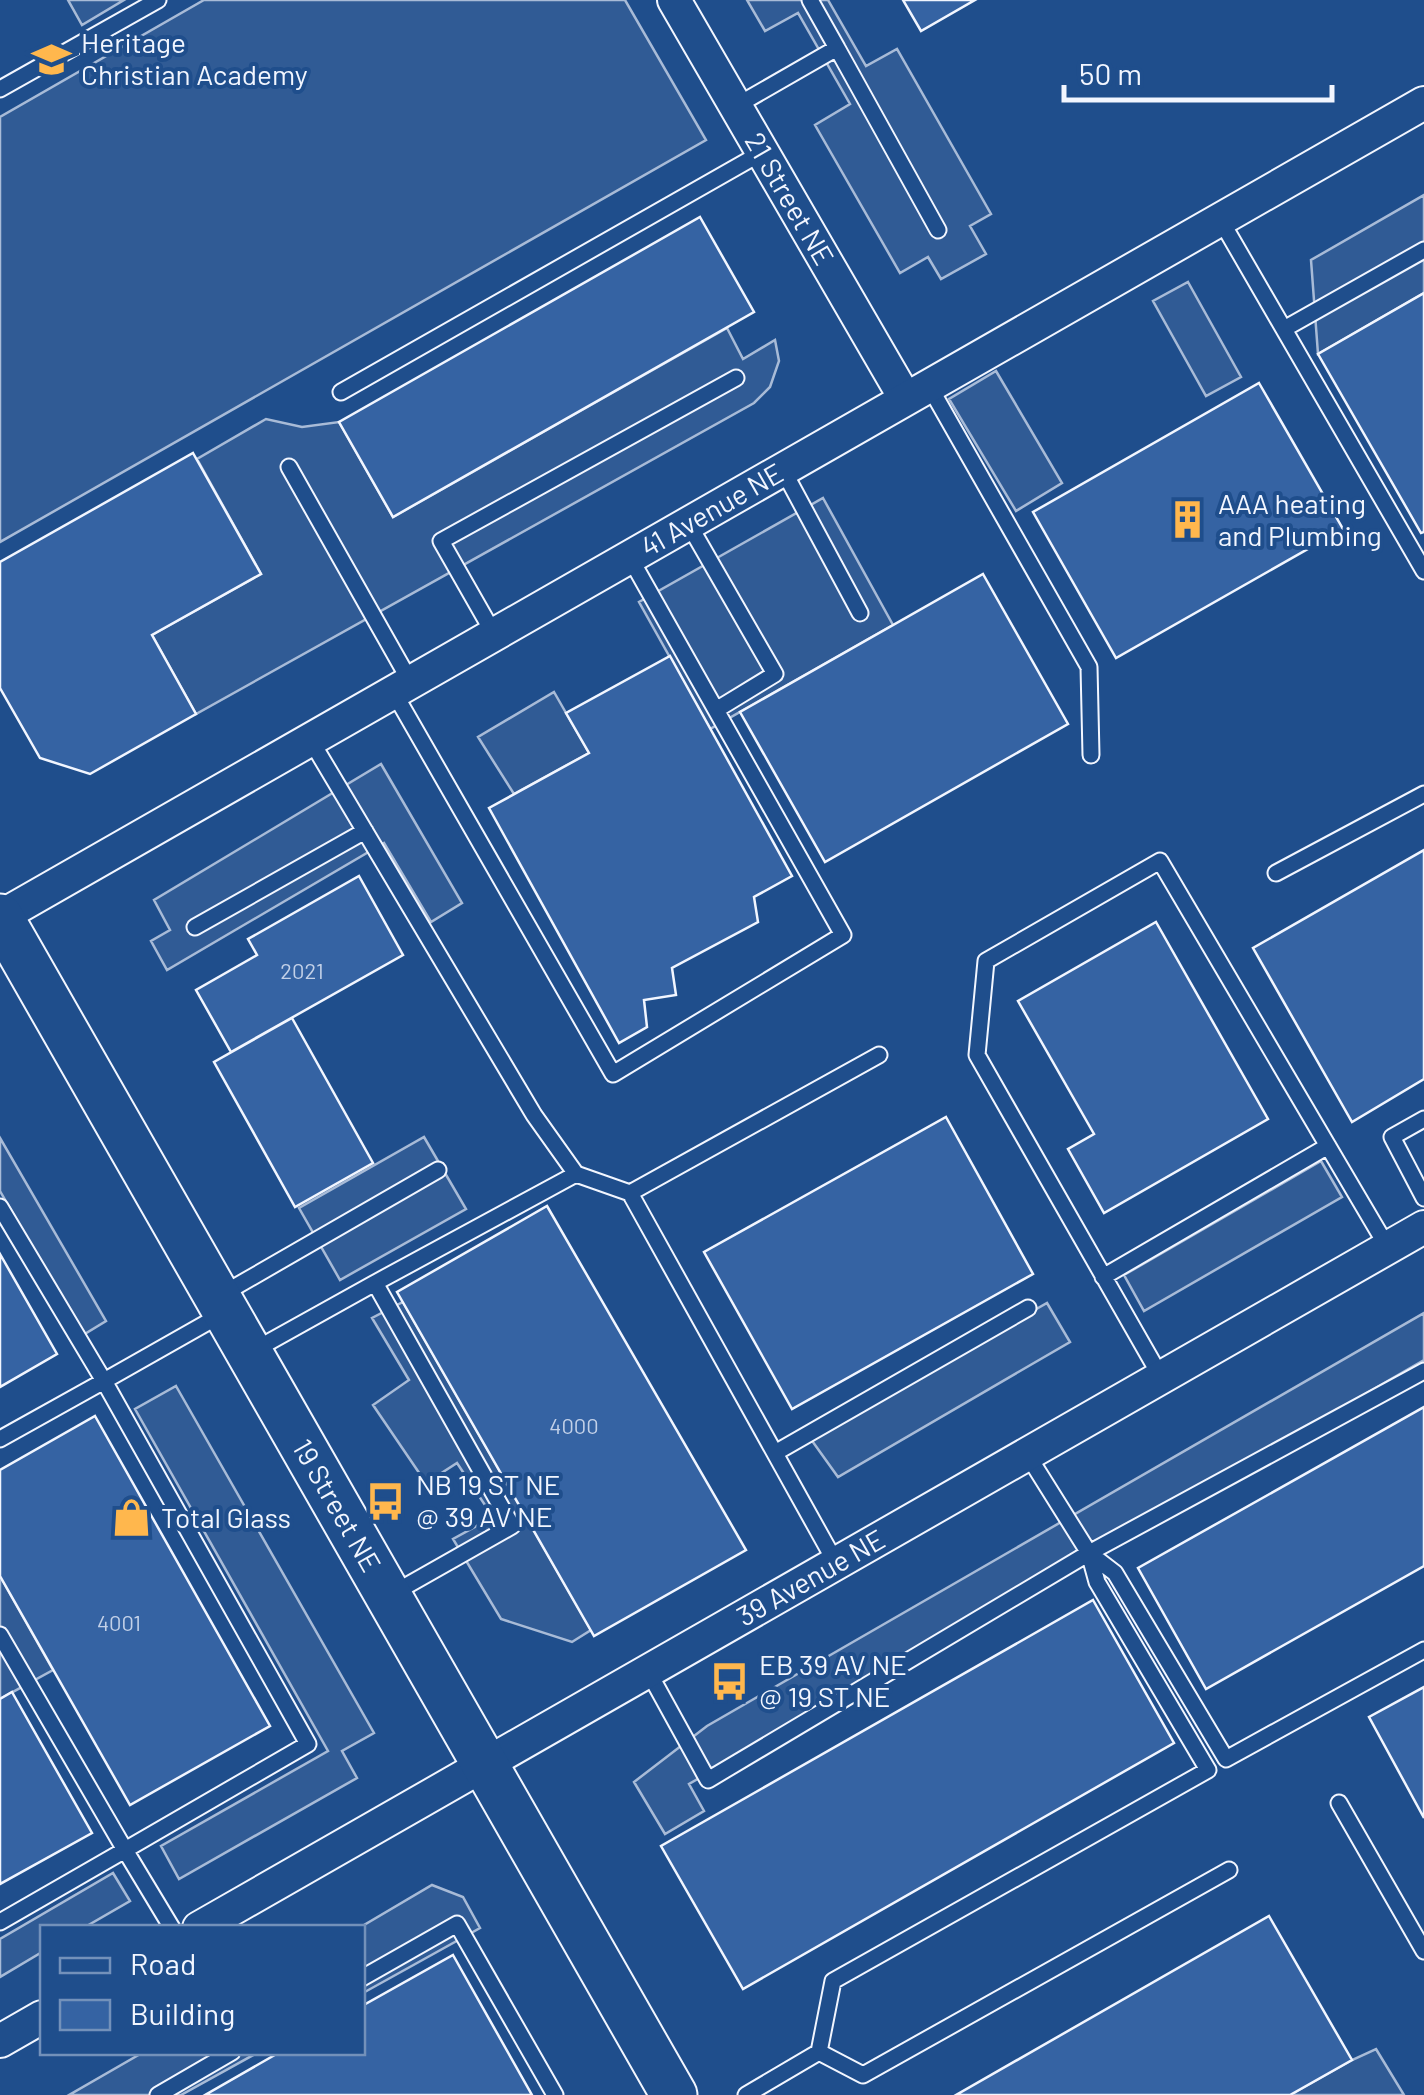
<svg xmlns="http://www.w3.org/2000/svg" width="1424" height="2095" font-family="Barlow,sans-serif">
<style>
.built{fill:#305b95;stroke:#a8bbd7;stroke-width:2.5}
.building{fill:#3563a3;stroke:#f2f6ff;stroke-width:2.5}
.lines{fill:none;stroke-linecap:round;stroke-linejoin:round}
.lane-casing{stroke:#f2f6ff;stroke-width:19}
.street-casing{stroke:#f2f6ff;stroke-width:36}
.secondary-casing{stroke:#f2f6ff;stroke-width:49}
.lane{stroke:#1f4e8c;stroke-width:15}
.street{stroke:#1f4e8c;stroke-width:32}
.secondary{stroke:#1f4e8c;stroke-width:45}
.labels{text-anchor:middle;stroke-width:8;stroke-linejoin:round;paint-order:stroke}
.number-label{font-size:22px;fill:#c3d1e8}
.poi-label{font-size:28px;fill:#f2f6ff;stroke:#1f4e8c;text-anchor:start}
.street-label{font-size:28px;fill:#f2f6ff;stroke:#1f4e8c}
</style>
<rect width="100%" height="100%" fill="#1f4e8c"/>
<path class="built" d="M68,0H124L82,25Z
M204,0H625L706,140L0,542V117Z
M747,0H828L866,66L897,49L991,214L970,226L986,254L941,279L928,257L900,273L815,125L850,104L798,13L765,31Z
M1424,195V293L1318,354L1311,260Z
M1188,282L1241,377L1206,396L1153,301Z
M727,328L743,359L775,340L779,361L770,387L754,403L196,714L152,635L261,574L197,459L266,419L302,427L339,422L393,517Z
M996,371L1062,483L1016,511L949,399Z
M823,498L893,625L710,729L639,602Z
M554,692L589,753L514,794L478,737Z
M381,764L462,903L431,922L384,843L167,970L151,941L170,930L154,900Z
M424,1137L466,1209L340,1280L299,1208Z
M0,1138L106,1321L83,1335L0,1191Z
M1321,1161L1342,1197L1144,1311L1124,1275Z
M403,1302L591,1630L572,1642L501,1619L453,1539L493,1517L457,1463L426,1483L373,1405L409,1380L372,1318Z
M1047,1303L1070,1342L838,1477L810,1438Z
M1424,1313V1360L689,1784L704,1811L665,1834L634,1782L707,1726Z
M176,1386L374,1733L342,1751L357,1778L179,1879L161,1846L328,1751L135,1409Z
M0,1576L53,1670L0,1699Z
M113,1873L130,1901L85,1927L42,1928V1952L0,1977V1939Z
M432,1885L463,1897L480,1928L363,1993L362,1928H359Z
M1376,2049L1404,2095H1290L1352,2060Z
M142,2053H257L181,2095H69Z"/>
<path class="building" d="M903,0H975L921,31Z
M700,217L754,312L393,517L339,422Z
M1424,293V532L1421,533L1318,354Z
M1259,383L1343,529L1116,658L1033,512Z
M193,453L261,574L152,635L196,714L90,774L40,758L0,688V562Z
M983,574L1068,724L825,862L740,712Z
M670,656L792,876L754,897L758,922L672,968L676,995L644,1000L647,1027L619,1043L489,808L589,753L566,713Z
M1424,850V1079L1352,1122L1253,948Z
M359,876L403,955L231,1052L196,990L257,955L248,939Z
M1156,922L1268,1119L1104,1213L1068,1149L1094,1134L1018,1001Z
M292,1018L373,1163L295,1207L214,1062Z
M946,1117L1033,1274L792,1409L704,1252Z
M547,1206L746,1550L594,1636L397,1292Z
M0,1254L57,1354L0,1387Z
M1424,1407V1566L1206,1689L1138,1568Z
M95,1416L270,1726L130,1805L0,1576V1470Z
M1093,1600L1174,1743L743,1989L661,1846Z
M1424,1687V1818L1369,1717Z
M12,1692L92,1833L0,1884V1699Z
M1269,1916L1352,2060L1290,2095H956Z
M453,1955L532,2095H205L280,2052H362V2006Z"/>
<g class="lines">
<defs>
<path id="lane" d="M810,0L837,48
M0,89L158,0
M736,106L837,48L938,230
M1220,219L1424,571
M1284,329L1424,250
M928,384L1089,667L1091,755
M341,392L763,152
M289,467L410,681
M782,468L860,613
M688,523L775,674L716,710
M494,634L441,541L736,378
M393,691L613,1074L843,935L629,556
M310,739L534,1115L576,1174
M1276,873L1424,794
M195,927L365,831
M1424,1119L1392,1137L1424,1198
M0,1207L104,1381L224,1313
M1103,1277L1328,1146
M375,1283L576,1174L630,1193
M221,1295L438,1170
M253,1351L375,1283L512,1526L392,1594
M1161,1377L977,1055L986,961L1160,861L1388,1248
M0,1439L104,1381L308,1744L125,1850L172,1928
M775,1453L1028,1308
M1089,1553L1115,1573L1226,1759L1424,1650
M836,1563L630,1193L879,1055
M0,1635L125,1850L0,1922
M648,1671L708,1780L1089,1553L1424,1371
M1339,1803L1424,1951
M362,1978L457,1924L555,2095
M819,2052L863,2075L1229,1870
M158,2095L232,2052
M746,2095L819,2052L833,1981L1208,1770L1097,1582L1089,1553L1027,1454"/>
<g id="street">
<path id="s1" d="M674,0L905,398"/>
<path id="s2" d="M0,917L1424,103"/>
<path id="s3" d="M199,1928L1424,1227"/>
<path d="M0,2041L42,2017"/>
</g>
<g id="secondary">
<path id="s4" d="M0,917L674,2095"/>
</g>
</defs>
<use href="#lane" class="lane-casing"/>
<use href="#street" class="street-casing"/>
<use href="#secondary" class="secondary-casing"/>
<use href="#lane" class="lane"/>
<use href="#street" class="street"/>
<use href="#secondary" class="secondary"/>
</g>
<defs>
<symbol id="school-bare" viewBox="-9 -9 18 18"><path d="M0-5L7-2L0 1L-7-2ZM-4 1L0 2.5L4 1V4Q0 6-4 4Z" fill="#ffb74d" stroke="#1f4e8c" stroke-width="2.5" paint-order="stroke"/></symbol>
<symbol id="building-bare" viewBox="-9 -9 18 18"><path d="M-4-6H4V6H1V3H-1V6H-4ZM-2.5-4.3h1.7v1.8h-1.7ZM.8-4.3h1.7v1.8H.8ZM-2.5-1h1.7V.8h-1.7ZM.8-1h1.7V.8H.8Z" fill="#ffb74d" stroke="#1f4e8c" stroke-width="2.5" paint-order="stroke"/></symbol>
<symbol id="bus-bare" viewBox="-9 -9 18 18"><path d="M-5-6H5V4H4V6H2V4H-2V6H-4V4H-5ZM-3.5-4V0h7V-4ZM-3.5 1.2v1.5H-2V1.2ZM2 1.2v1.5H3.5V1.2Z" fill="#ffb74d" stroke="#1f4e8c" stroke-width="2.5" paint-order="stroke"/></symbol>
<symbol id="shop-bare" viewBox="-9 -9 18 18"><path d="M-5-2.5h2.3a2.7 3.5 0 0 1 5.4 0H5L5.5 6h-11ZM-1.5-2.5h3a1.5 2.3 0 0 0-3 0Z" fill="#ffb74d" stroke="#1f4e8c" stroke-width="2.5" paint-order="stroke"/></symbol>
</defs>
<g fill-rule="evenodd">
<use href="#school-bare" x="24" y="32" width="55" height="55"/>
<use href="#building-bare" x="1160" y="492" width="55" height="55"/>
<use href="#bus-bare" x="358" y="1474" width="55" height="55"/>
<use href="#shop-bare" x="104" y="1490" width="55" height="55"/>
<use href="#bus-bare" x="702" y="1654" width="55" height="55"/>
</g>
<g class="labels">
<g class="number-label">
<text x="302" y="979">2021</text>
<text x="574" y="1434">4000</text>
<text x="119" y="1631">4001</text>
</g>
<g class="poi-label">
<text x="81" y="53">Heritage<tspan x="81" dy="32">Christian Academy</tspan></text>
<text x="1218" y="514">AAA heating<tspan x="1218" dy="32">and Plumbing</tspan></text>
<text x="416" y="1495">NB 19 ST NE<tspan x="416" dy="32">@ 39 AV NE</tspan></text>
<text x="161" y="1528">Total Glass</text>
<text x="759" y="1675">EB 39 AV NE<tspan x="759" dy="32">@ 19 ST NE</tspan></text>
</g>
<g class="street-label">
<text dy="10" stroke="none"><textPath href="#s1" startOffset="230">21 Street NE</textPath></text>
<text dy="10" stroke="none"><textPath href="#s2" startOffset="820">41 Avenue NE</textPath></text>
<text dy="10" stroke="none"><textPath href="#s4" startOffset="678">19 Street NE</textPath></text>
<text dy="10" stroke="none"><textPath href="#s3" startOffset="705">39 Avenue NE</textPath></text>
</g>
</g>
<rect x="40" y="1925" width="325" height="130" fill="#1f4e8c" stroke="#7391ba" stroke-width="2.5"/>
<rect x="60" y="1958" width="50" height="15" fill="#1f4e8c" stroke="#7391ba" stroke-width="2.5"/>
<text x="130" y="1975" font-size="30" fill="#f2f6ff">Road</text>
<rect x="60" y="2000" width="50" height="30" fill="#3563a3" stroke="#7391ba" stroke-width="2.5"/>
<text x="130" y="2025" font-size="30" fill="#f2f6ff">Building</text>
<path d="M1064 85v15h268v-15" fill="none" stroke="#f2f6ff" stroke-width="5"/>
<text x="1079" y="85" font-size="30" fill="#f2f6ff" stroke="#1f4e8c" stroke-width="8" paint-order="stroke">50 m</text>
</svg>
